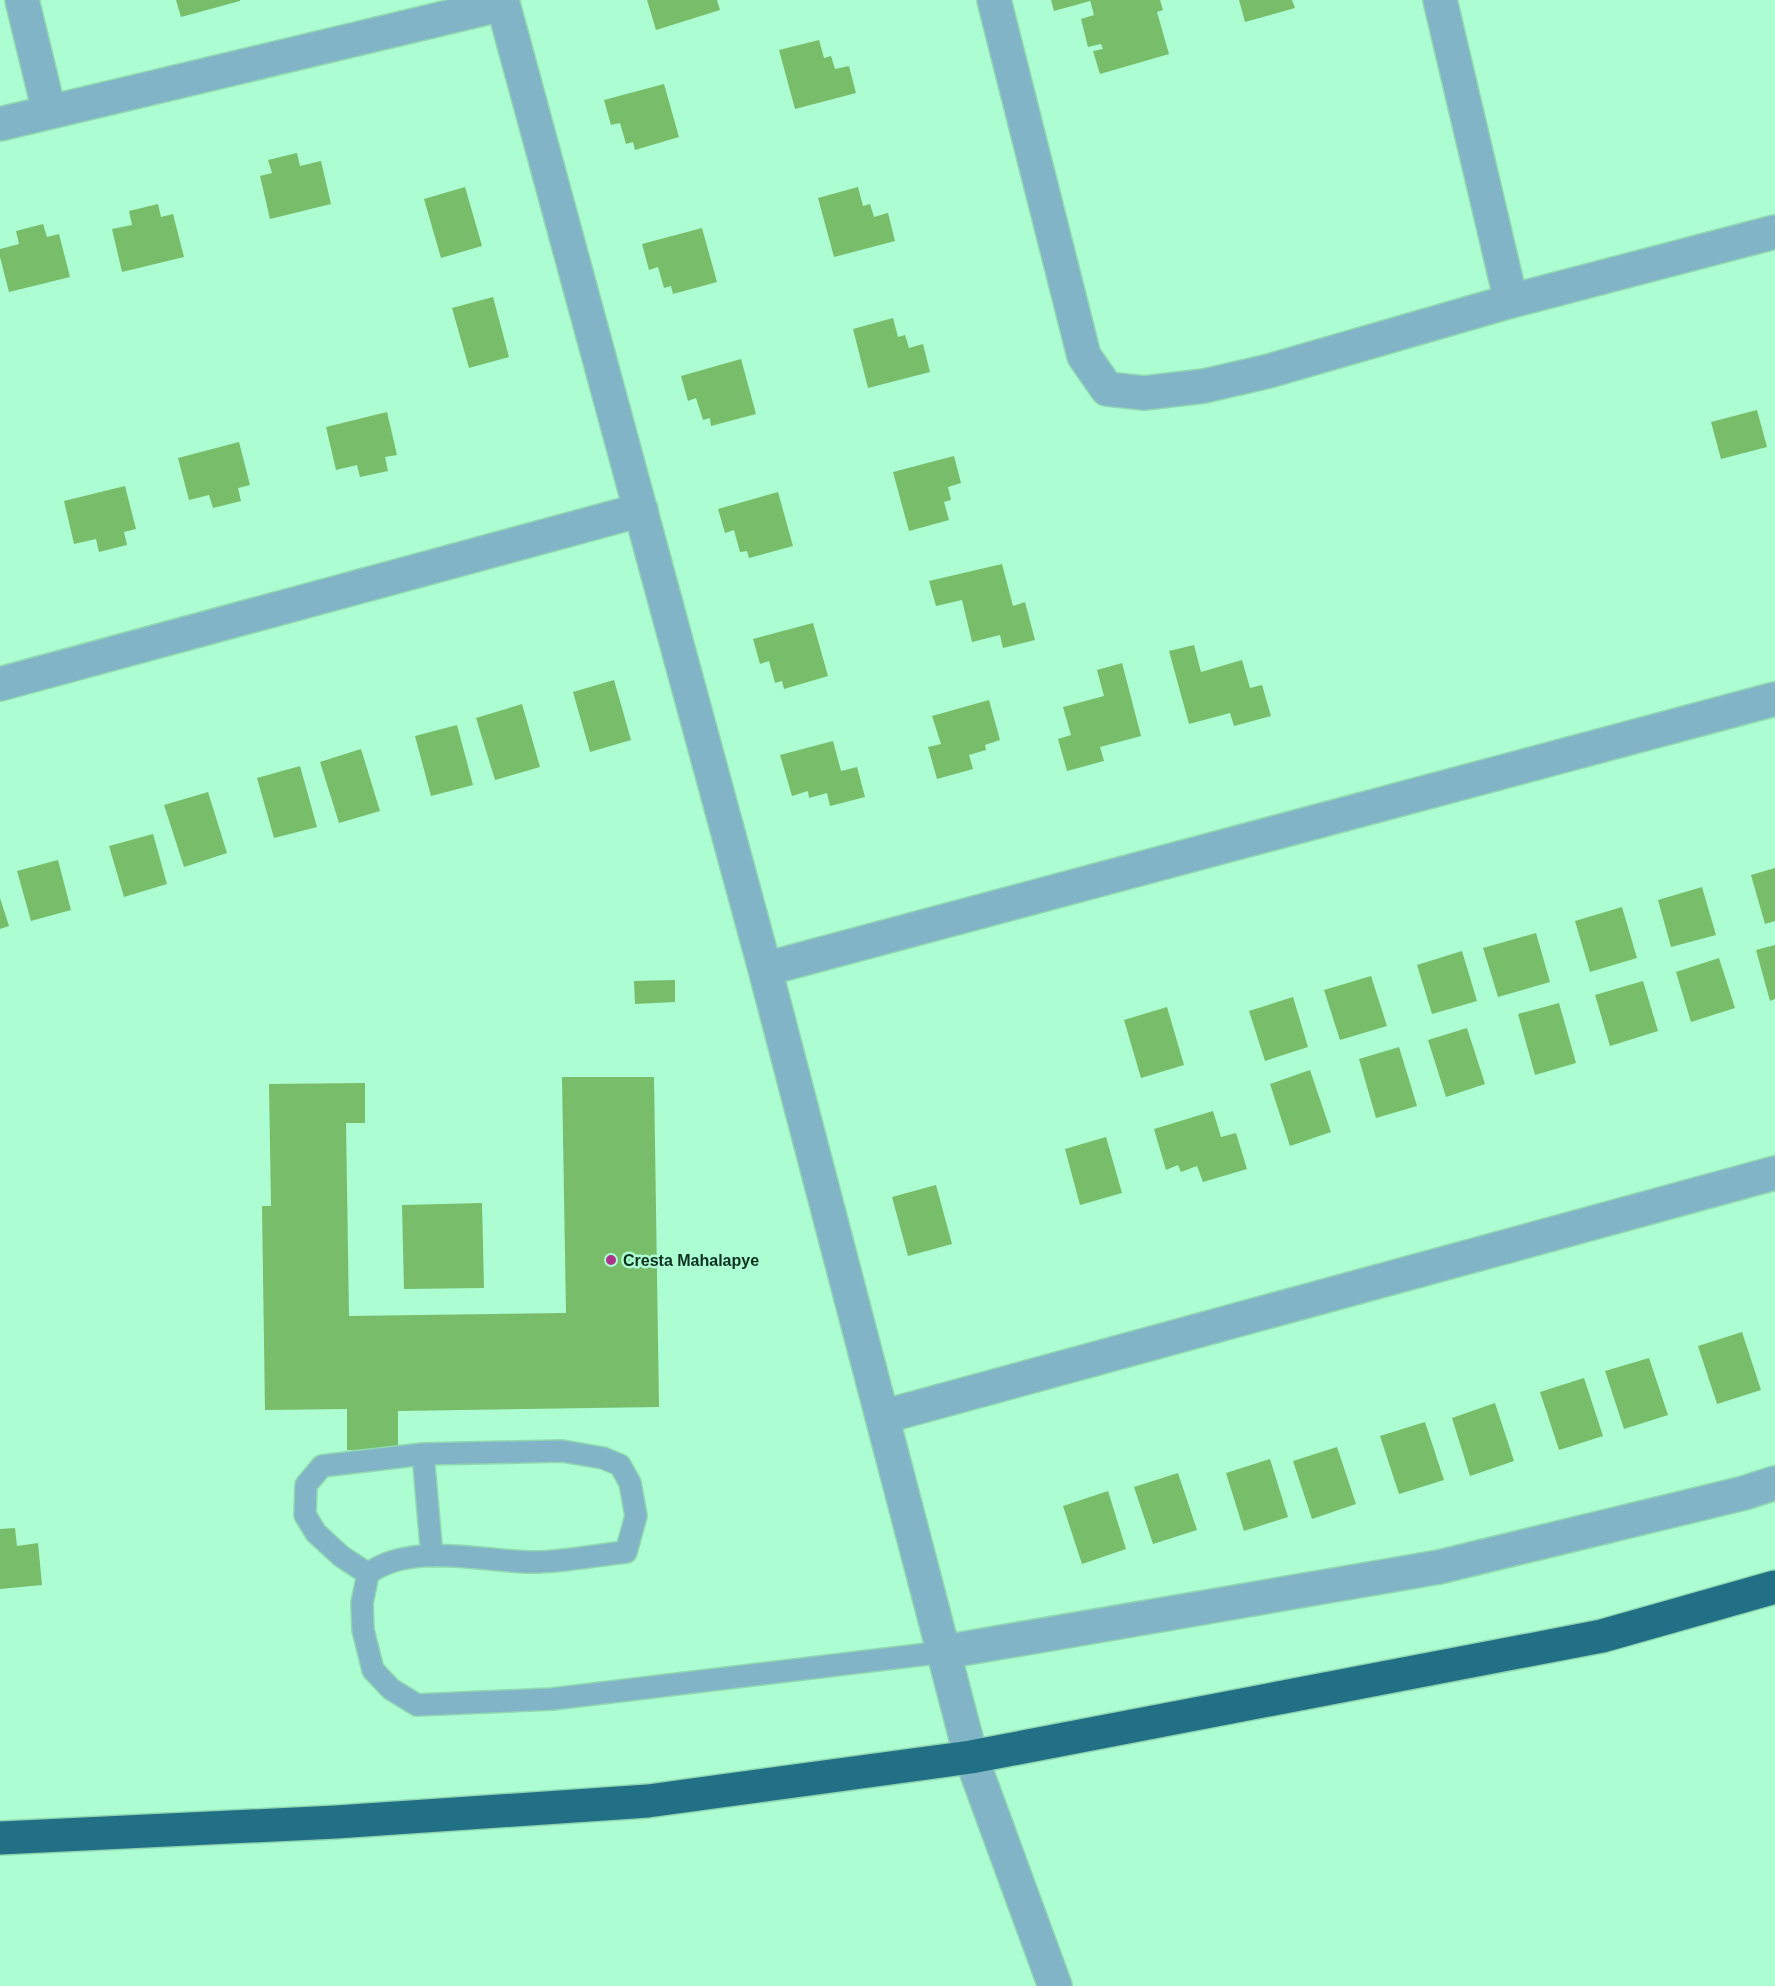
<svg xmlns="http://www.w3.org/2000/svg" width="1775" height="1986" font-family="Helvetica,sans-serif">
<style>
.building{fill:#77bd6a}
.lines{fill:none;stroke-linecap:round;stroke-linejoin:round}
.lane-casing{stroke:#90d8b2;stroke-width:24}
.street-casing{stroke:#90d8b2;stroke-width:36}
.highway-casing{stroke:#90d8b2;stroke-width:36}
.lane{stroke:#80b4c6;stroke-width:21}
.street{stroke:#80b4c6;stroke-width:33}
.highway{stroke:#227086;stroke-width:33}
.poi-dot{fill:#ad358c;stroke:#acfdd2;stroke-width:2}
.labels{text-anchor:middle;stroke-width:5;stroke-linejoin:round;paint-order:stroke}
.poi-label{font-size:16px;font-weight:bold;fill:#0e3021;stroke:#acfdd2;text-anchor:start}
</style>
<rect width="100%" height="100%" fill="#acfdd2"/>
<path class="building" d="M176,0H240V1L181,17Z
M647,0H717L720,10L656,30Z
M1051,0H1090V1L1054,11Z
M1090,0H1160L1163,10L1157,12L1169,54L1100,74L1093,51L1103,49L1101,44L1088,47L1081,19L1094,15Z
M1239,0H1292L1295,8L1245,22Z
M819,40L824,58L831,56L835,69L849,66L856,93L795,109L779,50Z
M664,84L679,137L635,150L633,142L626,144L620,123L611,125L604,100Z
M297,153L300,166L321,161L331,204L270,219L260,176L272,173L268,160Z
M465,187L482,246L441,258L424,199Z
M858,187L863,206L870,204L874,217L888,213L895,241L834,257L818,198Z
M158,204L161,217L173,214L184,257L122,272L112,229L132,225L129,211Z
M43,224L47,237L59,234L70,277L9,292L0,257V249L19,244L16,231Z
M702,228L717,282L673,294L671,286L664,288L658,267L649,270L642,244Z
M493,297L509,357L469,368L452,308Z
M893,318L898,337L905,335L909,348L923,344L930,372L868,388L853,329Z
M741,359L756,414L711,426L710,418L703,420L696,398L688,401L681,376Z
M1757,410L1767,447L1721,459L1711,422Z
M387,412L397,455L385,457L388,471L360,477L357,465L336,470L326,427Z
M239,442L250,485L238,488L241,501L213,508L209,495L189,500L178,458Z
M954,456L961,483L948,487L951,500L944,502L949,520L909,531L893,472Z
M125,486L136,529L124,532L127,545L99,552L96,539L74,544L64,501Z
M778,492L793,546L749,558L747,551L740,552L734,530L725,533L718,509Z
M1002,564L1013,606L1025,602L1035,640L1003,648L1000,635L972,642L962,600L936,606L929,581Z
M813,623L828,676L784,689L782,681L775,683L769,661L760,664L753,639Z
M1194,645L1201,672L1242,660L1250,688L1262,685L1271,716L1234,726L1230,713L1189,724L1169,651Z
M1122,663L1141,736L1100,747L1104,761L1067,771L1058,739L1071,735L1063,707L1104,696L1097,670Z
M614,680L631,740L590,752L573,692Z
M989,700L1000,740L985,745L986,750L969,755L973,769L937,779L928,747L941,744L932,716Z
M522,704L540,767L495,780L476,718Z
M457,725L473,785L431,796L415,736Z
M833,741L841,771L857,767L865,797L830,806L827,793L809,798L808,791L792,796L780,755Z
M361,749L380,811L339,823L320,762Z
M300,766L317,827L274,838L257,778Z
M208,792L227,853L184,867L164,805Z
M153,834L167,884L124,897L109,846Z
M58,860L71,910L31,921L17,871Z
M1775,868V921L1765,924L1751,875Z
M1702,887L1716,935L1671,947L1658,900Z
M0,898L9,926L0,929Z
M1622,907L1637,958L1590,972L1575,921Z
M1536,933L1550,982L1498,997L1483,948Z
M1775,945V999L1770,1001L1756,950Z
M1462,951L1477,1001L1432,1014L1417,965Z
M1719,958L1735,1008L1691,1022L1676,972Z
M1371,976L1387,1026L1340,1040L1324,990Z
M675,980V1002L635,1004L634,981Z
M1643,981L1658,1031L1610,1046L1595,995Z
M1293,997L1308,1047L1265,1061L1249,1011Z
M1559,1003L1576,1063L1535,1075L1518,1014Z
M1167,1007L1184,1065L1141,1078L1124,1020Z
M1467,1028L1485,1084L1446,1097L1428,1040Z
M1399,1047L1417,1106L1376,1118L1359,1059Z
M1310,1070L1331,1132L1290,1146L1270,1084Z
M562,1077H654L659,1407L398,1411V1449L347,1450V1409L265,1410L262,1206H271L269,1084L365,1083V1123H346L349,1316L566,1313Z
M1213,1111L1221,1137L1236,1133L1247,1169L1203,1182L1197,1166L1181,1172L1178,1165L1166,1170L1154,1129Z
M1106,1137L1122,1193L1080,1205L1065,1149Z
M936,1185L952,1244L908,1256L892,1197Z
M482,1203L484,1288L404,1289L402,1205Z
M1742,1332L1761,1390L1717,1404L1698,1346Z
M1649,1358L1668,1415L1624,1429L1605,1371Z
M1584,1378L1603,1436L1559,1450L1540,1392Z
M1495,1403L1514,1461L1470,1476L1452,1418Z
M1425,1422L1444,1480L1399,1494L1380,1436Z
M1337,1447L1356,1504L1312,1519L1293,1461Z
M1270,1459L1288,1517L1244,1531L1226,1473Z
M1178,1473L1197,1530L1153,1544L1134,1487Z
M1108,1491L1126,1549L1082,1564L1063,1506Z
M15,1528L17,1546L38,1543L42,1585L0,1589V1529Z"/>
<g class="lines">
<defs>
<path id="lane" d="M423,1454L432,1556
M368,1574L341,1556L316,1533L305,1515L306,1485L322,1466L423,1454L562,1451L603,1458L620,1465L630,1483L636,1516L626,1552C596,1555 559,1563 530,1562C481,1561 409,1542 368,1574L362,1603L363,1630L373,1670L391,1689L417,1705L552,1699L944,1652"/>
<path id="street" d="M22,0L49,111
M502,0L765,969L971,1757L1055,1986
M994,0L1084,356L1107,389L1144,393L1204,386L1269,371L1511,301L1775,232
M1440,0L1511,301
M0,124L503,4
M0,684L641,510
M765,969L1775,699
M882,1417L1775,1173
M944,1652L1439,1567L1744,1493L1775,1483"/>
<path id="highway" d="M0,1838L336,1822L648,1801L971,1757L1602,1636L1775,1587"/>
</defs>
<use href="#lane" class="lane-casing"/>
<use href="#street" class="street-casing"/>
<use href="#highway" class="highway-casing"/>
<use href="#lane" class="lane"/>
<use href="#street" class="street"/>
<use href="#highway" class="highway"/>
</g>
<circle class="poi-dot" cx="611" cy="1260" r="6"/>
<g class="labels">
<g class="poi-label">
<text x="623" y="1266">Cresta Mahalapye</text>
</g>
</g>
</svg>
